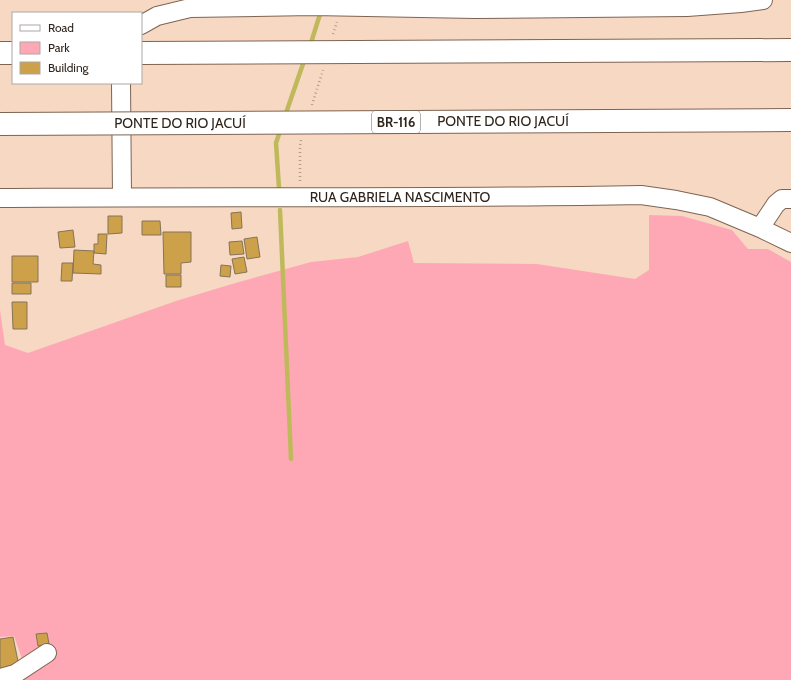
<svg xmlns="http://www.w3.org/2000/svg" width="791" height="680" font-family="Cabin,sans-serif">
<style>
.green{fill:#ffa8b5}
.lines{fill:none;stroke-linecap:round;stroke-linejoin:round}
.stream{stroke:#bfb95c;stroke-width:4.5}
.building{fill:#cda04a;stroke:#847458}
.minor-casing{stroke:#7e6451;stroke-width:20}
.highway-casing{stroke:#7e6451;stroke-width:24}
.path{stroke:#b29a89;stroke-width:2.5;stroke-dasharray:1 3;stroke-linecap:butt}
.minor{stroke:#fff;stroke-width:18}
.highway{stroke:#fff;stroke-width:22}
.highway-bridge-casing{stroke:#7e6451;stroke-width:24;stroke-linecap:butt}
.highway-bridge{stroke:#fff;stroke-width:22}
.labels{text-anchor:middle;stroke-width:4;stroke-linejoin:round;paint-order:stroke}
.shield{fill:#fff;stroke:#6d665f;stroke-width:1}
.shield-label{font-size:13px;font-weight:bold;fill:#2f241b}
.street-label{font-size:14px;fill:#2f241b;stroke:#fff}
</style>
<rect width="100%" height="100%" fill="#f7d8c3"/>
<path class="green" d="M649,215L682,216L732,230L748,249H768L791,262V680H16L28,676L14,636L0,637V310L5,345L28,353L176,301L232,284L311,262L358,257L408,241L414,263L537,264L635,279L649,270Z"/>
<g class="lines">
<path class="stream" d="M310,46L321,11
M285,116L305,58
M279,188L276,143L281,128
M280,210L291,459"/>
</g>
<path class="building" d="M241,212L242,228L232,229L231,213Z
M108,216H122V233L108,234Z
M142,221H160L161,235H142Z
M73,230L75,247L60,248L58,232Z
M163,232H191V262L181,263V274H164Z
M98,234H107L106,254L94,253V244H98Z
M257,237L260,257L247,259L244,239Z
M242,241L244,254L230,255L229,242Z
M74,250L94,251L93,264L101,265V274L73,273Z
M12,256H38V282H12Z
M244,257L247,272L235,274L232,259Z
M62,263H73L72,281H61Z
M221,265L231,266L230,277L220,276Z
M166,275H181V287H166Z
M12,283H31V294H12Z
M12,302H27V329H13Z
M47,633L49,644L38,646L36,634Z
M13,637L19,666L0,669V639Z"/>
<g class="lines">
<defs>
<path id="minor" d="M141,25L157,16L190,8L313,6L475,9L687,7L741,3L763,0
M121,83L122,197
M0,198C214,196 428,199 641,195L676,200L710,207L760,228L791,243
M760,228L776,204L782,199H791
M0,678L15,674L47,653"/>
<path id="highway" d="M0,53H13"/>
</defs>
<use href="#minor" class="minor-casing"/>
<use href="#highway" class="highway-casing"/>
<path class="path" d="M333,34L337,22
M312,105L323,70
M300,181V146L301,140"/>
<use href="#minor" class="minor"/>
<use href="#highway" class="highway"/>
<defs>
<path id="highway-bridge" d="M141,53L791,50
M0,124L791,120"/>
</defs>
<use href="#highway-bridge" class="highway-bridge-casing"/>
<use href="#highway-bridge" class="highway-bridge"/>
</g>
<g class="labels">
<rect class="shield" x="372" y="111" width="48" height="22" rx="3"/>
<g class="shield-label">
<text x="396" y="127">BR-116</text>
</g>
<g class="street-label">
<text x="503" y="126">PONTE DO RIO JACUÍ</text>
<text x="180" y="128">PONTE DO RIO JACUÍ</text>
<text x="400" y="202">RUA GABRIELA NASCIMENTO</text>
</g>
</g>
<rect x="12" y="12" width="130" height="72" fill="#ffffff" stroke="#aca7a4"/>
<rect x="20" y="25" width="20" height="6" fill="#ffffff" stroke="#aca7a4"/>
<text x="48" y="32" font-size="12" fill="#2f241b">Road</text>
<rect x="20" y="42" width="20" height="12" fill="#ffa8b5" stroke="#aca7a4"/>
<text x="48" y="52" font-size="12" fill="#2f241b">Park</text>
<rect x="20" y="62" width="20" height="12" fill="#cda04a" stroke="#aca7a4"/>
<text x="48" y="72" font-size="12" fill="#2f241b">Building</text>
</svg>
